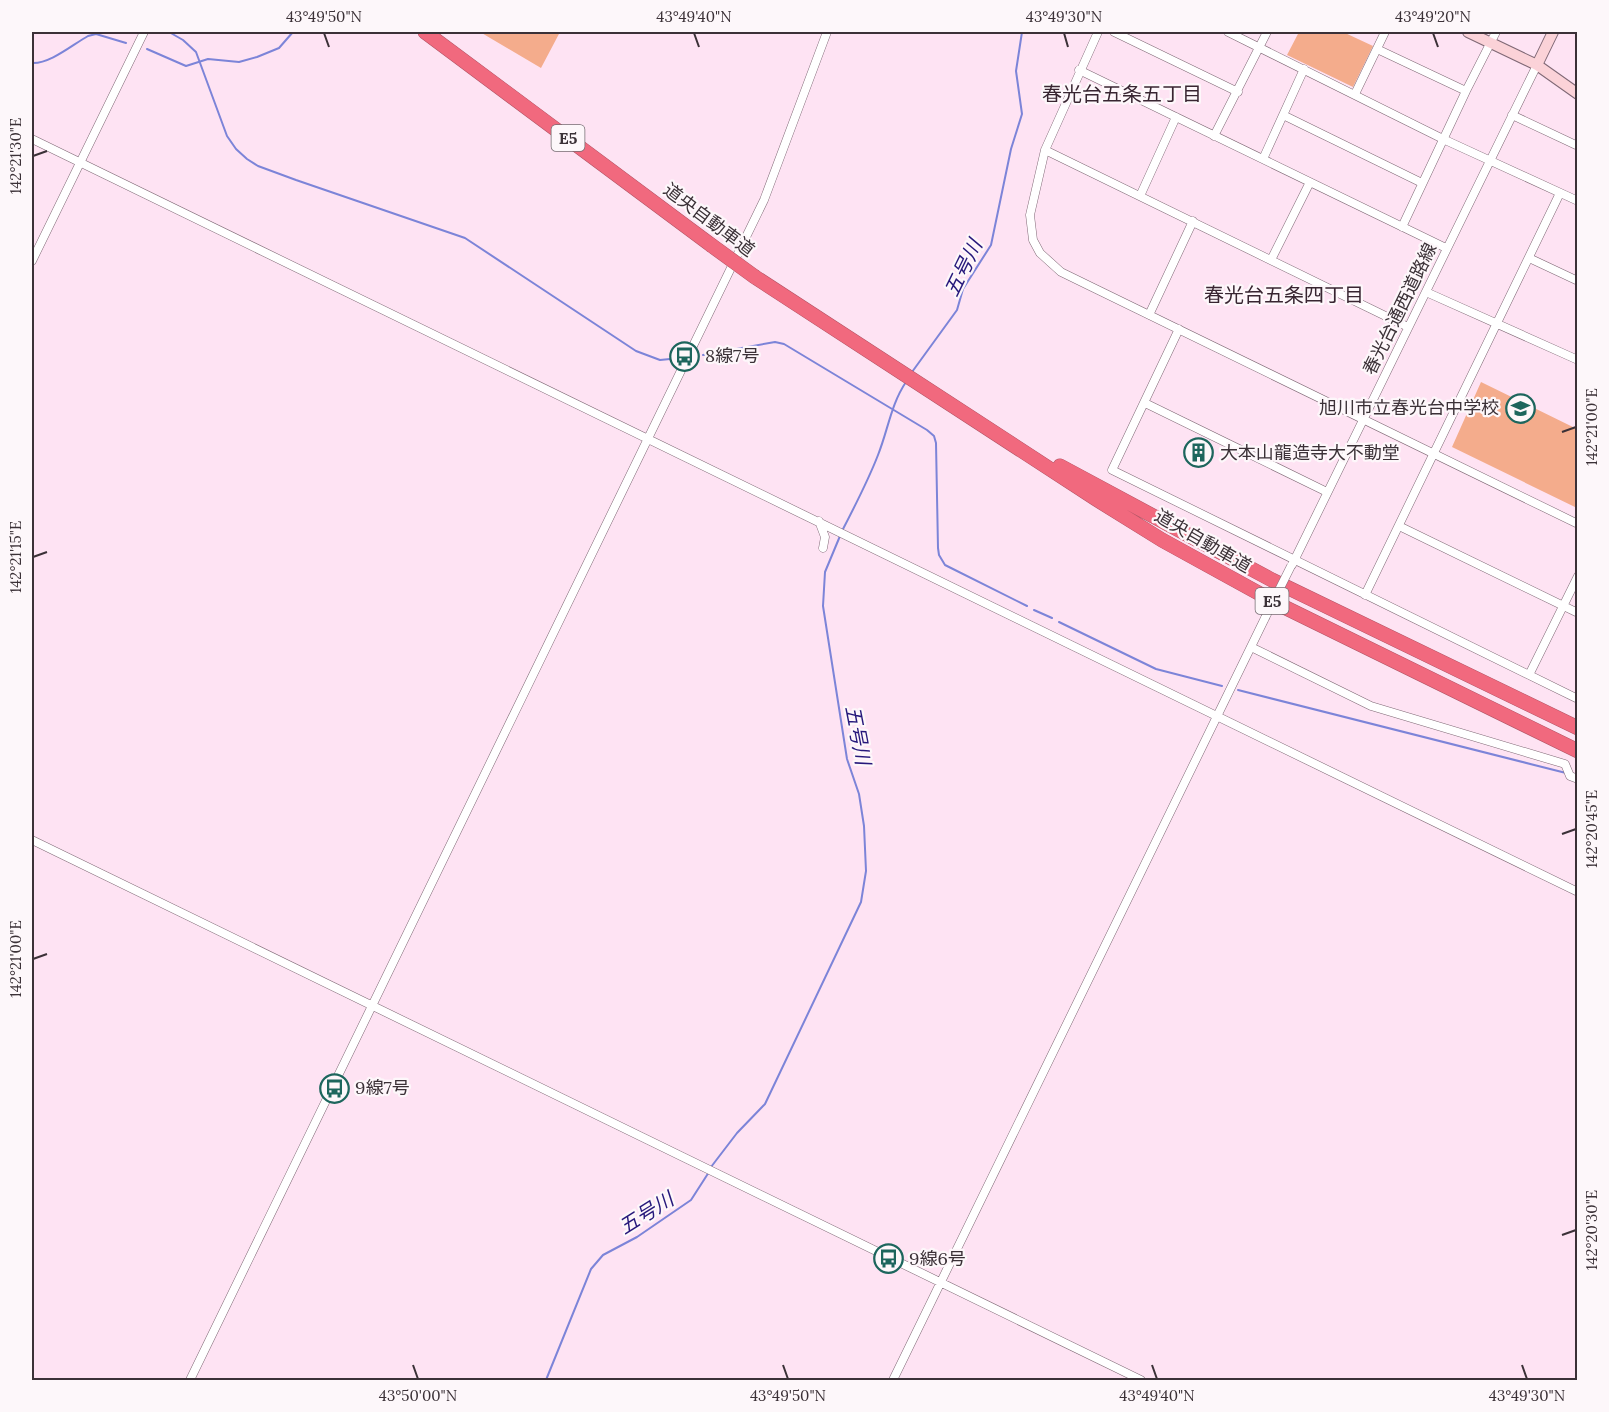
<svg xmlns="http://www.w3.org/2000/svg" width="1609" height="1412" font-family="Lora,'Noto Sans JP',serif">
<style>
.green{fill:#f4ac8c}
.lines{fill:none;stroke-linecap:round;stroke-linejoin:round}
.stream{stroke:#7c84d8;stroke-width:2}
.street-casing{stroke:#7f6875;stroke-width:9}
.secondary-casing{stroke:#7f6875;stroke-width:12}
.highway-casing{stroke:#b15565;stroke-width:15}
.street{stroke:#fff;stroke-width:8}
.secondary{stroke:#fbd2d8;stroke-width:10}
.highway{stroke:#f1697e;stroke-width:14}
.street-bridge-casing{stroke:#7f6875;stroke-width:9;stroke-linecap:butt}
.highway-bridge-casing{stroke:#b15565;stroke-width:15;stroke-linecap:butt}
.street-bridge{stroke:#fff;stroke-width:8}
.highway-bridge{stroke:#f1697e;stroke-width:14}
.ticks{fill:none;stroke:#3b3137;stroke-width:2}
.labels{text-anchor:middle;stroke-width:4.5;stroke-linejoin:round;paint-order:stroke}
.shield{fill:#fdf7fa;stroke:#756c72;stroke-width:1.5}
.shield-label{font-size:16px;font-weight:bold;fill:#3b3137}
.street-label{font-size:18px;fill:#3b3137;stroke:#fdf7fa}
.poi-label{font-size:18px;fill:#3b3137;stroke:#fdf7fa;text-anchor:start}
.neighbourhood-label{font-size:20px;fill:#382531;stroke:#fdf7fa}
.water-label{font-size:20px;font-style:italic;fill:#26187b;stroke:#fdf7fa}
.neatline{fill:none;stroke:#3b3137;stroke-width:2}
.ticks-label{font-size:15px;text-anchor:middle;fill:#3b3137}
</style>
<rect width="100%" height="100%" fill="#fee3f3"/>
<path class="green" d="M480,32H560L541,68Z
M1299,32H1343L1373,46L1353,87L1287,55Z
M1481,382L1577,429V508L1452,447Z"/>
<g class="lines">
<path class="stream" d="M169,32L183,40L196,52L227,136L236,149L247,159L258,166L296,180L465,238L636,351L660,360L670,359
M147,49L186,66L208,59L239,62L257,57L279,48L293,32
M32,63C50,64 72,45 88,36L96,34L126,43
M703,355L775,342L784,344L927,430L934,436L936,443L938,548L939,555L945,565L1027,606
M912,372L957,310L963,289L991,245L1011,149L1022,114L1016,71L1022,32
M842,531C855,506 868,481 878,455C888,430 891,404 906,382
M1034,610L1052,618
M1059,622L1156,669L1222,686
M1238,690L1566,773
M711,1167L737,1133L765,1104L861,902L866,871L864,826L859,794L847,759L823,606L825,572L840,536
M546,1380L591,1269L603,1255L637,1237L691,1200L709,1172"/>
<defs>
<path id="street" d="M1098,32L1045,150L1030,215L1033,240L1040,253L1061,272L1578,524
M1114,32L1238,92
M1228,32L1443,139L1578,201
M1377,49L1466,91
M1079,70L1446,248
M1355,94L1385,32
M1283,115L1422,183
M1512,115L1578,146
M1214,136L1267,32
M32,139L1578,892
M1045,150L1408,327
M1263,159L1304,69
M1140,196L1176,117
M1402,227L1466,91L1496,32
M1529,258L1578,281
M1271,260L1310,182
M32,261L144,32
M1426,292L1578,360
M1149,315L1193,221
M1179,329L1112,470L1578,699
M1145,403L1327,492
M819,521L825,537L823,548
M1399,526L1578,613
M1292,565L1537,65
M1365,595L1560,193
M1251,647L1371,706L1565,764L1570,776L1578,779
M1529,675L1578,576
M32,840L1141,1380
M190,1380L764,200L827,32
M893,1380L1265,618"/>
<path id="secondary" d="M1468,32L1537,65L1578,94
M1537,65L1553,32"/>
<path id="highway" d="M425,32L711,245
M755,277L1096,499L1162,540L1282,606L1578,751
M1060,466L1272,580L1578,728"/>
</defs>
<use href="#street" class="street-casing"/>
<use href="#secondary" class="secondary-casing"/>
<use href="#highway" class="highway-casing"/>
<use href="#street" class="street"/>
<use href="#secondary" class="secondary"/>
<use href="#highway" class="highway"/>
<defs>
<path id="street-bridge" d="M1265,618L1291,566"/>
<path id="highway-bridge" d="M711,245L755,277"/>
</defs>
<use href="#street-bridge" class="street-bridge-casing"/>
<use href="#highway-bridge" class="highway-bridge-casing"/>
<use href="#street-bridge" class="street-bridge"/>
<use href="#highway-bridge" class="highway-bridge"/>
</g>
<path class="ticks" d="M324,33L329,47M694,33L699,47M1064,33L1068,47M1433,33L1438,47M33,156L47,151M1562,432L1576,427M33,557L47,552M1562,834L1576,829M33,959L47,954M1562,1235L1576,1230M413,1365L418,1379M783,1365L788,1379M1152,1365L1157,1379M1522,1365L1527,1379"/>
<defs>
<symbol id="bus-ring" viewBox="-11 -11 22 22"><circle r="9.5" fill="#fdf7fa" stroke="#1d665d" stroke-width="1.5"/><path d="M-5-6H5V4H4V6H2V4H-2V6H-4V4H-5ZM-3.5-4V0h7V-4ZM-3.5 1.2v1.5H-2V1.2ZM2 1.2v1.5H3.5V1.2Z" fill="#1d665d"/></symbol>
<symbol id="school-ring" viewBox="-11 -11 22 22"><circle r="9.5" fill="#fdf7fa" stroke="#1d665d" stroke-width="1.5"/><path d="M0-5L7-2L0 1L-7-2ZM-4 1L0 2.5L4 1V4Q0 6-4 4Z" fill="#1d665d"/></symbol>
<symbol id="building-ring" viewBox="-11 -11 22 22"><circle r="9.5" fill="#fdf7fa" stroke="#1d665d" stroke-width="1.5"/><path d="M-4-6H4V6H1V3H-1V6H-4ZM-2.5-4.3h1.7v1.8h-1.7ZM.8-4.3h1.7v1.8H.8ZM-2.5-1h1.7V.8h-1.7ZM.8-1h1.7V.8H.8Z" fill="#1d665d"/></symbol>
</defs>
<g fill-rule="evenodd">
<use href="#bus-ring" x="668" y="340" width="33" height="33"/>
<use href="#school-ring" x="1504" y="392" width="33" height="33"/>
<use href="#building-ring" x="1182" y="436" width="33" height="33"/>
<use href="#bus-ring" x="318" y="1072" width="33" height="33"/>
<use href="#bus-ring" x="872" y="1242" width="33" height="33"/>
</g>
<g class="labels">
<g class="shield">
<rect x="551.5" y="125" width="33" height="26" rx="4.5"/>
<rect x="1255.5" y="588" width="33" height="26" rx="4.5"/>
</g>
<g class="shield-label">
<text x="568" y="144">E5</text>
<text x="1272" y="607">E5</text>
</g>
<g class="street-label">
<text transform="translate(709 220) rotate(37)" y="6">道央自動車道</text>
<text transform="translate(1400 309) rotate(-64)" y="6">春光台通西道路線</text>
<text transform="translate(1203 541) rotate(30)" y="6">道央自動車道</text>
</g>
<g class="poi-label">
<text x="705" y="362">8線7号</text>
<text x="1499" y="414" text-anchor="end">旭川市立春光台中学校</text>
<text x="1220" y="459">大本山龍造寺大不動堂</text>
<text x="355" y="1094">9線7号</text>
<text x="909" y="1265">9線6号</text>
</g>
<g class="neighbourhood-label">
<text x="1122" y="101">春光台五条五丁目</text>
<text x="1284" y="302">春光台五条四丁目</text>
</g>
<g class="water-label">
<text transform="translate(963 268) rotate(-64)" y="7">五号川</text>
<text transform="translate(858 735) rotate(79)" y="7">五号川</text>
<text transform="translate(646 1213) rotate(-32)" y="7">五号川</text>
</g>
</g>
<rect width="1609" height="1412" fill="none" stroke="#fdf7fa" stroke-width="66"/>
<rect x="33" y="33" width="1543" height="1346" class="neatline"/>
<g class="ticks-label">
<text x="324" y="22">43°49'50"N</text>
<text x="694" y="22">43°49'40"N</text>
<text x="1064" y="22">43°49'30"N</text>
<text x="1433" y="22">43°49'20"N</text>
<text transform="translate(16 156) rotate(-90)" y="5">142°21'30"E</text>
<text transform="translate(1592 427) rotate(-90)" y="5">142°21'00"E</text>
<text transform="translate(16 557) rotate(-90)" y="5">142°21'15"E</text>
<text transform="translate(1592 829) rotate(-90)" y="5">142°20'45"E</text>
<text transform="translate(16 959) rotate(-90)" y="5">142°21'00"E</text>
<text transform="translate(1592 1230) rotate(-90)" y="5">142°20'30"E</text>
<text x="418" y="1401">43°50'00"N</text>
<text x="788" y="1401">43°49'50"N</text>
<text x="1157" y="1401">43°49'40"N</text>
<text x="1527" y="1401">43°49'30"N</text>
</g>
</svg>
